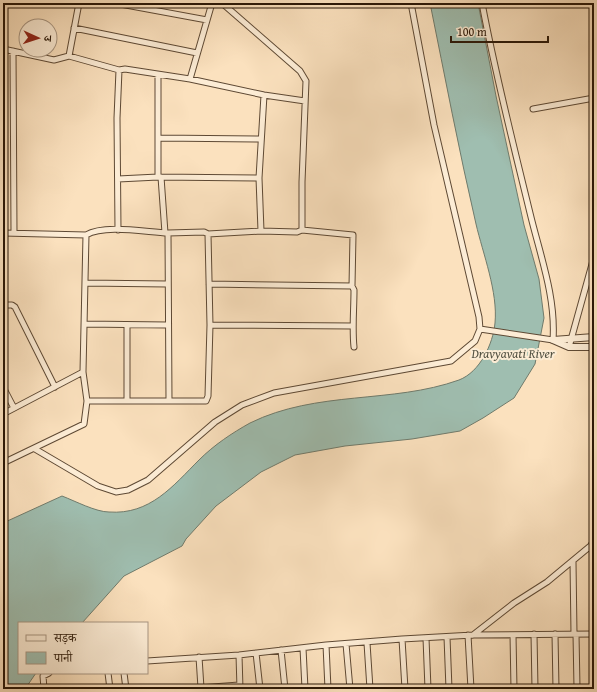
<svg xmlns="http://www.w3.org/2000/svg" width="597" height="692" font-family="'Gentium Book Plus','Noto Serif Devanagari',serif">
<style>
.water{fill:#9fbeb0;stroke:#707b6c}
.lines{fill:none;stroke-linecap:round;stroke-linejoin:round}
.minor-casing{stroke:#5e4934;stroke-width:7}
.tertiary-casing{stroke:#5e4934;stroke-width:8}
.minor{stroke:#fcecd5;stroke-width:5}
.tertiary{stroke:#fcecd5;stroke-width:6}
.labels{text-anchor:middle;stroke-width:4;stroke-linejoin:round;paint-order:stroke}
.water-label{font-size:13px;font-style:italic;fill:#525142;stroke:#fcecd5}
</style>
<rect width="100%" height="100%" fill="#fbe1be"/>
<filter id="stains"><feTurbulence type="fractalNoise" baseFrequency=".005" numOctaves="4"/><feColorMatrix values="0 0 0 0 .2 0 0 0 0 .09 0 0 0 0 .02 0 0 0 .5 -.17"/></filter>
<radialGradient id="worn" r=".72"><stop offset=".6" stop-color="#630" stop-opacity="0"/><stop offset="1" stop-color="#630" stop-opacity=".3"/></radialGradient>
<path class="water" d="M430,3H478L496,96L524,225L539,279L544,318L535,364L514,398L483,418L460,431L412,439L345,446L295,455L261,472L216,506L186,539L182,546L124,576L82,623H19V673H36L25,689H3V523L62,496C75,501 96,512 109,512C150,515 173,486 199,460C214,445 232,433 250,423C317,390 392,404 459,380C480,372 493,344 495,323C498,292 483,254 476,224C459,151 445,77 430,3Z"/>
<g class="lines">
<defs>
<path id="minor" d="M115,3L207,20
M222,3L300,71L306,81L302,182V230
M74,28L197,53
M3,49L54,60L69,56L119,70L125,69L190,79L264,95L305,101
M13,51L14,233
M69,56L79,3
M190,79L212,3
M533,109L594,98
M159,138L261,139
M158,177V75
M161,177L165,233
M118,179L158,177L259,178
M118,230L117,118L119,70
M261,231L259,178L264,95
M3,233L86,235C105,224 145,232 168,233L169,400
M168,233L204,232L208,234L261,231L297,232L302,230L353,235L352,286L354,290C354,310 352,328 354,347
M588,279L594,281
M85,283L167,284
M209,284L352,286
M3,305H12L15,307L55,387
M84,324L167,325
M210,325L352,326
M480,329L553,340C556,297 540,255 530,213C513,143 495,73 482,3
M569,347L594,257
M3,387L14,408
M127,400V325
M87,401H206L208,396L210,325L208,234
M3,414L83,372L86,235
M35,449L98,486L116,492L128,490L148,480L215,422L242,405L274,393L451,361L475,341L480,329L479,317L434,125L411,3
M3,463L84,424L87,401L83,372
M593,545H591L594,560
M573,562L574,634
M534,634L535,689
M555,634L556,689
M576,634L577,688
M468,635L471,689
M473,635L514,603L547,582L594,543
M513,635L514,689
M447,637L449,689
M426,638L428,689
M402,639L405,689
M367,643L370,689
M346,644L350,689
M326,645L328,689
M303,648L305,689
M281,650L285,689
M256,653L260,689
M239,655L240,689
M199,657L201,688
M147,661L239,655L326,645L402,639L473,635L594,634
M108,673L110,689
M124,673L126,689
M44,689L43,676L49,673
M186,689L239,685"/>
<path id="tertiary" d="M553,340L569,347H594
M553,340L594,337"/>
</defs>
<use href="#minor" class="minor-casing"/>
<use href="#tertiary" class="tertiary-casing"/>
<use href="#minor" class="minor"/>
<use href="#tertiary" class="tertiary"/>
</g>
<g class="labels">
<g class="water-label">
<text x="513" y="358">Dravyavati River</text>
</g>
</g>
<rect width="597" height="692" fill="none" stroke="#fbe1be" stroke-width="16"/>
<rect x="4" y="4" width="589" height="684" fill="none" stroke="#291606" stroke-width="2"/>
<rect x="8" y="8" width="581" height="676" fill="none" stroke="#291606"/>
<rect x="18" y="622" width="130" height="52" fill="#fcecd5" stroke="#a89682"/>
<rect x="26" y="635" width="20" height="6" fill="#fcecd5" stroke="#a89682"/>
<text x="54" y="642" font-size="12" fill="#291606">सड़क</text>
<rect x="26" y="652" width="20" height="12" fill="#9fbeb0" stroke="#a89682"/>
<text x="54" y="662" font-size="12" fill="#291606">पानी</text>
<g transform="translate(38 38) rotate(93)"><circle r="19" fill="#fcecd5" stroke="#a89682"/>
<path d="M0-3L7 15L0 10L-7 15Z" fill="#8f2418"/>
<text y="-6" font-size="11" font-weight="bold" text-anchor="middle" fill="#291606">उ</text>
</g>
<path d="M451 36v6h97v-6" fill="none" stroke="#291606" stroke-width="2"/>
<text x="457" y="36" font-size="12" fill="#291606" stroke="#fcecd5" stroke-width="3" paint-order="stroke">100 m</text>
<rect width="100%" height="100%" filter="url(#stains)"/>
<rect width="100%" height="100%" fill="url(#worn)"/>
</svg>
